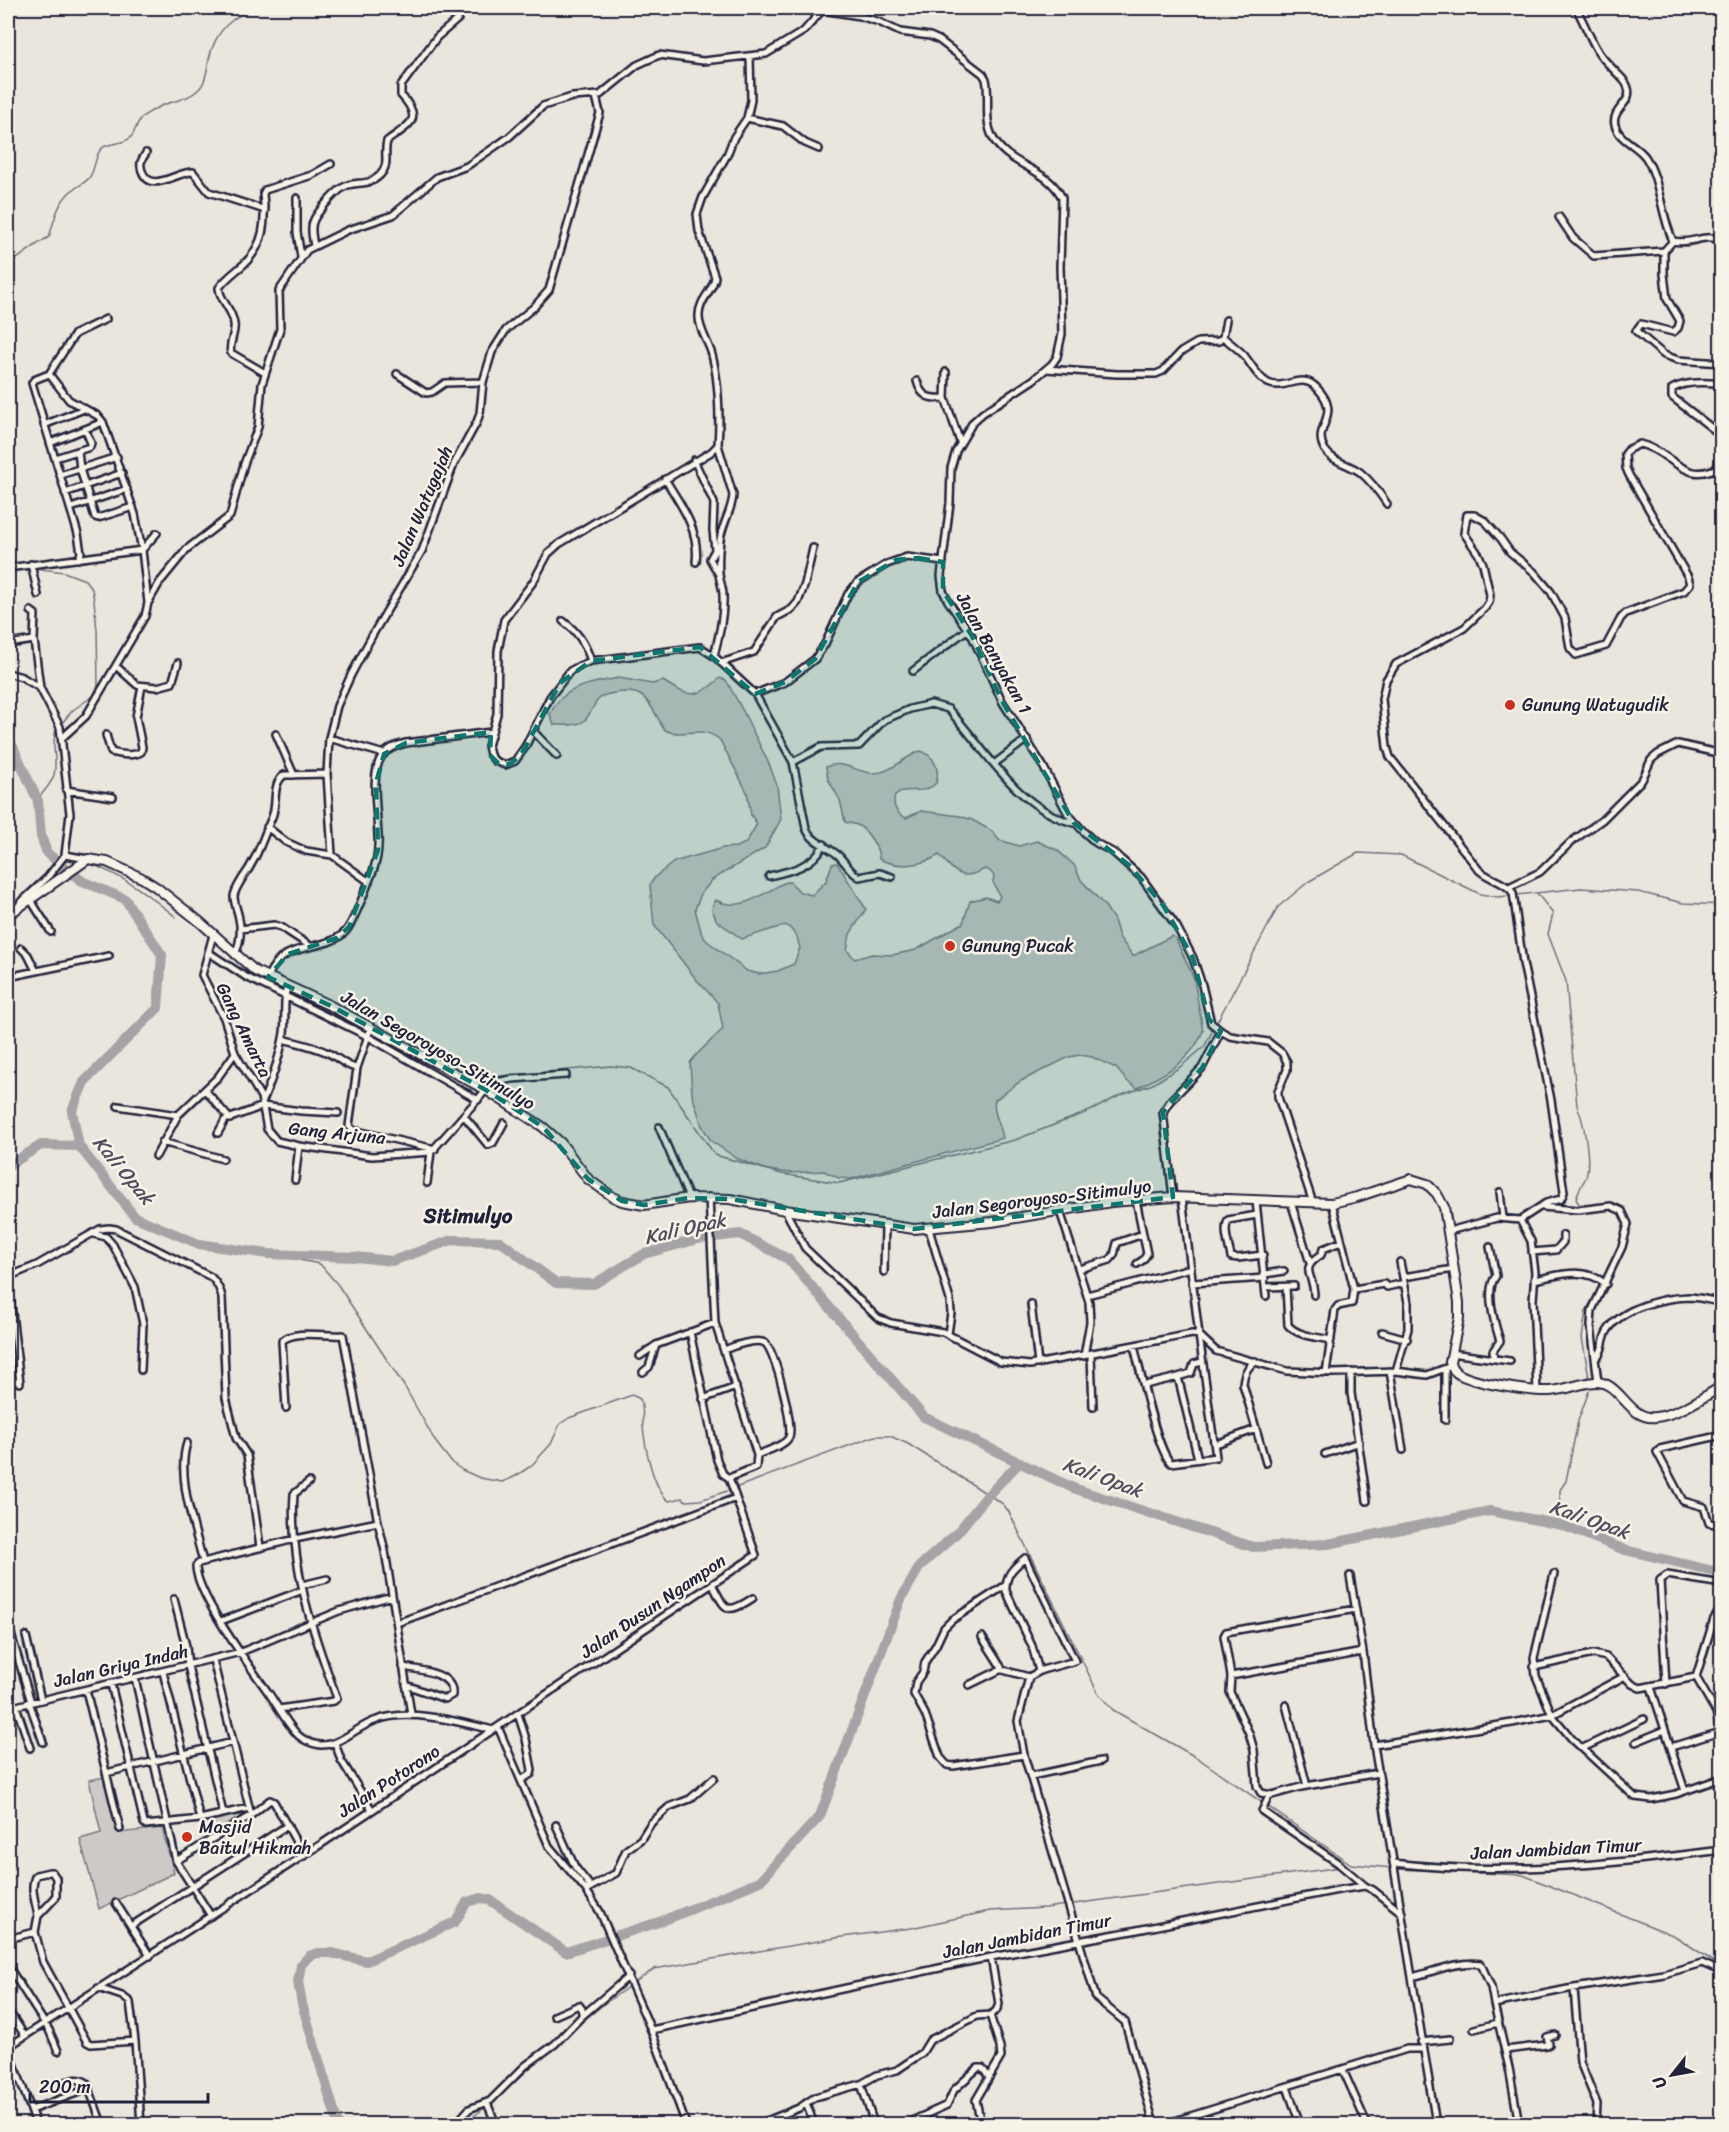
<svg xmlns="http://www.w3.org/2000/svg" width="1729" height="2132" font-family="Sriracha,sans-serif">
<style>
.green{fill:#cdc9c6;stroke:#787680;stroke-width:1.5}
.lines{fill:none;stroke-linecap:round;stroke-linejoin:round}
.stream{stroke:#716f7b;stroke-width:1.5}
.river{stroke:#a6a3a6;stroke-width:10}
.street-casing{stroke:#22223b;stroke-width:10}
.secondary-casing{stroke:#22223b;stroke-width:12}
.street{stroke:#f7f3e8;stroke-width:5}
.secondary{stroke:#f7f3e8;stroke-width:8}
.marked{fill:#0f766e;fill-opacity:0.2;stroke:#0f766e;stroke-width:4.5;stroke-dasharray:12 8;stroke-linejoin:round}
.poi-dot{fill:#c8321e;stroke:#f7f3e8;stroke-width:2}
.labels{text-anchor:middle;stroke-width:5;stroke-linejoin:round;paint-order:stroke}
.street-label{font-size:18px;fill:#22223b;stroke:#f7f3e8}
.poi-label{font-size:18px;fill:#22223b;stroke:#f7f3e8;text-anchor:start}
.water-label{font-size:20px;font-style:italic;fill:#504f60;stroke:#f7f3e8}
.quarter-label{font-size:21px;font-weight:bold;fill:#22223b;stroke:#f7f3e8}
</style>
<rect width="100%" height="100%" fill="#eae6de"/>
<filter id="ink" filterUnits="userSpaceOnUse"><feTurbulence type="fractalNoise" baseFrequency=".0167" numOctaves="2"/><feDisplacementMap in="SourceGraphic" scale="12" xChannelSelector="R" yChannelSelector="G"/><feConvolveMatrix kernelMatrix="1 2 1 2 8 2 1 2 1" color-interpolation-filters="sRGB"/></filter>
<g filter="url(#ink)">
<path class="green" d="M619,678L652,684L663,681C688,697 697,700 720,678L726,680L743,711L770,766L777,786L781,819L765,848L712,880L701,894L695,909L702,935L707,941L747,971L759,974L778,971L794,964L800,948L797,937L790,928L785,925L742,939L717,921L712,910L715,900C737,910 752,901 771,890C778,886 782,882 790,882L800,892L812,895L826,881L832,864L837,863L866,909L850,934L847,950L855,959L872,954L892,955L916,950L963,923L970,901L986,897L997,901L1000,897L993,882L994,876L990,871L985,869C959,882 957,873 939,855C921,866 898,868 879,859C880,850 868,831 859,826C855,823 850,824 845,822L840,800L828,779L826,767C841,759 858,773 873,773C892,773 904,756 921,751C935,756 940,770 936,783C922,797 906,785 895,795C892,805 896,814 906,818L921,811L960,816L972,820L992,831L999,840L1019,846L1037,841L1057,850L1074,865L1081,880L1105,906L1114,920L1119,937L1133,956L1172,936L1176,939L1194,979L1203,1031C1192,1061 1163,1075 1137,1088L1127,1081L1116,1068L1092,1057L1080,1055L1069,1057L1021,1081L995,1100C992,1112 1001,1125 1003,1138L851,1179L839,1178L824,1171L791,1173L767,1170L738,1159L711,1141L702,1126L692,1094L690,1063L695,1056L723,1029L718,1003L696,979L654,925L650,885L655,877L674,862L723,848L736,847L746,843L757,824L751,815L747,792L720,740C701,724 686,738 667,731C662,729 661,724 659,720C646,694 638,688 609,694C594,697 594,710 585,720C578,727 563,725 554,725L550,715C561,686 592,683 619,678Z
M104,1777L119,1833L162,1828L174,1873L99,1909L80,1839L101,1833L89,1780Z
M239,1812L241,1820L208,1838L204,1820Z"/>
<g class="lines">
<path class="stream" d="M8,265C22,256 34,245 49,237C55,219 56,206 70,192C76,187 84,184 89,178C96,169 94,157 101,149C109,141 123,146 131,137C137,130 136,120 145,115C150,112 156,108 161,106C174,100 188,100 199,89C206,82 207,69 209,59C215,32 232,13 261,8
M41,569L64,572L85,580L92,589L94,600L97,630L98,685L93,696L73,710L61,724
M37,799C44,792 51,784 54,775C58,759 50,745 57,727
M87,863C122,874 148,895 176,917
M1537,893L1553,914L1548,934L1566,981L1577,1106C1584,1120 1591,1161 1586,1177C1583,1184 1578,1190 1576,1199L1579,1204L1591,1205L1609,1204
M214,950L225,960
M243,972L283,990
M287,991L366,1032
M1217,1022L1278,907L1308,882L1358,853L1401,855L1480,894L1498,897L1581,888L1638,892L1683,903L1722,905
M370,1034L461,1086L471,1090L475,1087
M478,1083L483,1078L611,1066L631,1068L668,1087L715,1155L782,1174L839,1183L1015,1140L1090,1111L1119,1096L1153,1084L1180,1067L1204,1047L1213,1030
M1614,1205L1623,1209L1629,1218
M268,1254L320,1264L338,1285L406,1389L435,1441L452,1463L462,1470L480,1478L502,1482L514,1477L531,1466L551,1444L560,1424L569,1418L632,1395L640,1399C644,1409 642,1417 643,1427C645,1446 653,1490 669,1501L682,1498L686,1501L700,1500L730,1490
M1722,1259L1718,1271L1722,1285
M1611,1265L1624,1230
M1589,1377L1582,1338L1586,1311L1609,1269
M735,1488L875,1436H890L908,1444L1003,1504L1009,1512L1098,1693L1113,1710L1199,1759L1351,1864L1392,1868
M1565,1526L1564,1511L1560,1497V1490L1566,1481L1578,1421L1589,1391
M1396,1869L1523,1875L1675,1936L1722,1967
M572,2030L604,2004L654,1969L842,1937L911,1928L990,1911L1045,1908L1341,1867
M495,2100L542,2057
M463,2124L486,2107"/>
<path class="river" d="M8,736L38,801L41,836L47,853L82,881L125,899L162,955L158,1008L84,1082L72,1111L79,1146L135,1217L199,1244L268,1254L356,1257L392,1261L452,1240L500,1241L556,1283L594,1284L644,1254L698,1239L740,1234L788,1259L924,1417L1073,1488L1253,1547L1328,1544L1490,1511L1562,1525L1625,1550L1722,1573
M8,1166L41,1145L79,1146
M338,2124L302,2004L298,1982L301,1965L309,1956L318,1953H331L367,1961L455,1922L467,1902L481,1898L490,1900L566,1952L662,1921L760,1881L820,1816L901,1599L920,1566L957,1533L987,1496L1020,1462"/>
<defs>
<path id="street" d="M1576,8C1584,22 1590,39 1599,53C1603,59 1609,65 1614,70C1619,76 1626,80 1628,88C1633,103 1611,109 1615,125C1619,141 1638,145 1646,158C1660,180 1661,215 1673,241L1664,251V274L1667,299L1680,321L1678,328L1673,332L1641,324L1636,331L1664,355L1678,360L1722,363
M822,10L860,16L879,22L900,32L930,36L939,40L983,74L986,79C990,97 984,119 992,136C1007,167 1048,167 1062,198L1060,267L1062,334L1057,357L1052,364L1033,380L983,413L973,422L956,451L951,468L950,503L941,576L943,591L948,601L972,636L1002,701L1043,766L1068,814L1084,832L1096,843L1114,853L1141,877L1177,927L1193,958L1202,985L1211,1023L1221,1031L1230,1036L1268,1042L1282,1053L1287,1062V1070L1278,1091V1097L1313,1203
M750,56L751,100L747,118L734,137L727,155L703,197L697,214L699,231L715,277C713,291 699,300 699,315C698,328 709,343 712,355C719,381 720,418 718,445L711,452L559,544L548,554L533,582L504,620L498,651L497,714L488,746L490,755L495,761L505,765L515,761L525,747L550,697L570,671L579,666L591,661L700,647L714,656L755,694L785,682L815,659L825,644L848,594L858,582L887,564L907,557L943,562
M747,118L783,126L805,143L819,149
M146,153C142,159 139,163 142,171C151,195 177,171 193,172L209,192L265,210
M297,198V232L301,257
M1559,217L1573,238L1594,256L1664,251
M1673,241C1692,246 1708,230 1722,243
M314,246C313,238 310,230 313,222C316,213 338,188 348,185C359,182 370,185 379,176C391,165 383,154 387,141C410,124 424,120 401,95V86L437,37L458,19
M1223,337L1226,320
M1046,369L1117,374H1156L1163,371L1181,352L1198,342L1219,341L1223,337C1230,343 1238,349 1244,355C1251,364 1258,378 1268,383C1285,391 1300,372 1316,387C1345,416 1310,426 1325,450C1333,462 1349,464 1360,472C1371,481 1379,492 1387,504
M946,372L945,398L960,442
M265,373L231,353C228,343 236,334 234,324C233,310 220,301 219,288C225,279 235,272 243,265C265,245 266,221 263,194L265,190L312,175L331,164
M49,374L69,400L98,416L103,422L135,514L142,550L157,533
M397,374L426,393L432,392L445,383L483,382
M917,381C921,397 929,399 945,398
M1722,384C1706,382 1685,381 1672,389V397L1722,436
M44,425L84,409
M50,443L103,422
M78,451L80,469L95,517L98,518L133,507
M55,458L90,447L91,443L85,429
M694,460L714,503L713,530L715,550L710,559L718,573
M60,475L117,457
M665,479C681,505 700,530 696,562
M65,493L122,473
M71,508L127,489
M78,559L81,553L78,534L32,383L34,380L49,374L75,334L106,319
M31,564L38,595
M8,568L142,550L148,603L145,616L86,716L62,738
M148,603L160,582L187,549L230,516L244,464L258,427L262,384L280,329L279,291L307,250L348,230L393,215L437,177L467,166L509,137L543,106L572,97L600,95L637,65L659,55L703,61L766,54L804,31L824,8
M31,611L35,614L34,640L40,688
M8,615L10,614
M563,621C578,632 585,643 591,661
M8,644L34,640
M714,656C719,636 724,616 723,595C723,587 719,580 719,573C718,563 719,550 720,540C722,524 732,511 733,495L718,445
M721,663L754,652L777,617L792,609L798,602L805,584L813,548
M116,666L137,685L157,687L172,683L178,663
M913,671L968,629
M8,673L22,677L40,688L60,727L70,814L65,855L47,878L20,903
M755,694L793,762L806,828C811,842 828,846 839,856C846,863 850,872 859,877L880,873L892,877
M533,731L557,756
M276,734L294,775
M106,735L111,752C120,754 132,757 141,752L142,747L136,717L142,686
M329,738L384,754
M793,762L821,747L859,746L884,720L910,709L931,704L948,709C986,749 1017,809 1074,823
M994,764L1027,739
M327,774L332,855
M66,790L113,797
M267,827L286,842L306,851L332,855L368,881
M65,855L88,859
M769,876C791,871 814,866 824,844
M1509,887L1540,872L1571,842L1602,820L1642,780L1651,760L1658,754L1678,744L1722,754
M30,899L51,932
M240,929L274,925L281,927L310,946
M8,930L9,936
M213,935L202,975L224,1018L235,1053L261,1097L267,1129L277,1141L299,1146L372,1156L431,1152
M21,948L28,955L36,971
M208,952L246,977L367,1036L478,1100
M235,955C240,943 242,932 239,919C238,911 234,904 234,896C235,890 239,884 242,879C257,859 262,840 272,817C278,803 271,785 284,775L327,774L329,738L337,706L351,675L373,634L422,551L454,464L477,422L480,413L483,382L492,352L506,330L534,307L549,290L600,113L596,96
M8,977L109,956
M268,977C283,938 323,954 345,932C354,923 366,888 372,874C375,866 378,856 378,847C380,824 368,775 382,756C388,748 397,745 406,743L491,732
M371,1027L357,1068L349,1126L353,1130L435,1149
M283,1039C297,1043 313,1046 326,1052C337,1056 345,1067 357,1068
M480,1087L489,1083L512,1079L566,1075
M205,1090L230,1119
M263,1101C272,1079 280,1057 284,1033C286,1017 283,1001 287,986
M118,1106L178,1115
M465,1117L488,1145L493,1143L504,1123
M659,1127L689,1198
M218,1133L225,1120L263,1106L301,1111L338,1113
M162,1142L223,1159
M156,1156L178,1115L218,1077L235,1053
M295,1180L299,1146
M427,1183L431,1152L486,1090
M1500,1192L1503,1218
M709,1197L715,1323
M1173,1197L1163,1112L1170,1101L1202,1068L1221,1031
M1136,1200L1147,1254L1143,1260L1137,1264
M1256,1201L1266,1296
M1291,1202L1310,1263
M1542,1207L1578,1210L1611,1206L1622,1211L1628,1224L1622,1247L1592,1310L1591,1326L1598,1382
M785,1210L805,1248L878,1318L891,1323L943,1332L1001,1362L1030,1365L1192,1334L1199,1335L1216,1351L1287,1371L1333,1373L1396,1371L1427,1375L1451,1366
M1060,1211L1089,1302L1090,1322L1084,1356
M1257,1215L1228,1220C1223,1231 1229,1245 1231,1257L1238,1258L1263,1255
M1520,1220L1531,1241L1535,1272L1533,1300L1537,1391
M929,1229L950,1300L951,1313L948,1334
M1449,1231L1497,1218L1520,1220L1546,1203L1561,1199L1564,1192L1551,1100L1523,963L1513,893C1507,882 1488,879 1479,870L1390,757L1387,747L1382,699L1386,680L1396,664L1464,628L1485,608L1489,602L1490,595L1483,564L1479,555L1464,533L1467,515H1474L1485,521L1501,539L1510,552L1534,572L1551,592L1565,618L1570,648L1576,655L1606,646L1621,618L1626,613L1684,591L1690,584L1688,577L1629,475L1626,468L1625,454L1629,449L1640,444C1673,452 1685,488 1722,465
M94,1234L106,1237L113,1245L135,1287L143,1324L141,1370
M1490,1247L1496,1276C1484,1290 1495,1325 1500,1341L1493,1351L1494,1359
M1532,1252L1556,1250L1563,1242V1235
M1079,1269L1110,1260L1114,1255L1117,1243L1143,1234
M884,1272L885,1225
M1265,1274L1284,1271
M8,1277L37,1265L100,1229L109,1228L116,1229L211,1277C217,1283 220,1288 222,1297L226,1398L236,1438L247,1455L260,1547
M1403,1277L1454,1269
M8,1278L20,1383L8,1379
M1534,1280C1560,1275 1583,1266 1606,1284
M1192,1283L1265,1278
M1266,1287L1294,1286
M1286,1287L1288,1325C1297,1336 1317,1337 1331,1340
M1354,1289L1384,1284L1387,1287L1404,1283
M1087,1295L1191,1268
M1314,1295C1314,1274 1298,1270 1321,1255L1323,1249L1341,1242
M1031,1304L1038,1364
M690,1332L717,1460L723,1474L729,1478
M1382,1332L1407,1339
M1134,1346C1140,1369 1157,1451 1171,1463L1216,1457L1199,1335L1182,1197
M724,1350C733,1346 756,1338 765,1343C775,1350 794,1426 789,1437C785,1446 765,1451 757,1455
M1451,1353L1510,1361
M1091,1355L1093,1407
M1595,1359C1605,1351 1601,1340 1608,1330C1623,1307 1663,1298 1689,1297C1700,1297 1710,1301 1722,1302
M1255,1361C1247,1368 1244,1373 1243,1384L1266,1463
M1390,1371L1403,1450
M1396,1371L1408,1329V1302L1400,1262
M643,1372L649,1367L656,1345
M1351,1372V1393L1367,1501
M1326,1373L1335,1310L1338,1306L1352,1303L1354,1289L1332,1203
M1145,1385L1178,1377
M703,1399L736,1387
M286,1408L282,1341C295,1329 327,1337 343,1335L378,1522
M1445,1420V1369
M1722,1435L1660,1449L1657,1452L1683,1501L1704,1507L1709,1523L1722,1525
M187,1443C176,1477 195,1528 203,1562
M1216,1444L1256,1429
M1325,1454L1359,1442
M1198,1459L1178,1377L1191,1373L1194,1364L1202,1362
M1554,1574L1534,1658L1536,1676L1552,1715L1625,1676
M1350,1576L1363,1652L1374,1745L1436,2124
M712,1584C726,1610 725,1616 753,1598
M302,1585L327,1579
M1006,1585L952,1620L944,1628L936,1645L925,1662L923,1672L916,1682L914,1694L925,1714L940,1757L947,1765L953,1766L1024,1755
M174,1599L186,1646L188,1666L223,1813
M1356,1609L1226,1632L1224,1636L1231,1676L1230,1692L1249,1733L1254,1750L1257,1786L1261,1793L1272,1795L1301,1787L1378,1773
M221,1621L303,1590
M397,1623L736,1498
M8,1624L31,1702
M26,1636L41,1700
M982,1637L1003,1670L1029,1677
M213,1660L250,1811
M403,1667C419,1670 454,1672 452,1695L445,1699L406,1685
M1534,1667L1593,1654L1606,1657L1632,1684L1640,1688L1696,1677
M1039,1671L1032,1646L1006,1591C1005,1575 1013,1568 1025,1558L1075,1661L1042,1670L1029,1677L1018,1721L1024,1755L1096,1998L1125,2022L1154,2124
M163,1672L200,1819
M1231,1676L1363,1652
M1696,1677L1714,1619L1722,1607
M1696,1677L1716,1712L1722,1742
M135,1678L176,1861L211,1916
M111,1684L144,1823L146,1825L200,1819L249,1808
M1666,1684L1660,1580L1667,1575L1722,1584
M969,1685L1002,1669
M1651,1687L1685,1791
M86,1690L120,1829
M29,1702L43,1742
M1286,1705L1307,1786
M16,1706L30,1748
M8,1708L241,1652L339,1611L392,1596
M279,1709L334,1701L337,1698C313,1634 289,1563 294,1494L309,1482
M411,1714L385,1551L378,1522L295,1539L199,1563L196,1566C196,1595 252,1669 270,1695C278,1707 286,1722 296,1733C301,1739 311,1744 320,1745C341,1746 357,1726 377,1720C410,1708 459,1722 493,1730
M518,1714L526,1739L532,1770L531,1774L521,1780
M498,1727L549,1846L586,1890L600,1912L651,2030L686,2124
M1636,1742L1665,1730
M335,1743L341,1760L372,1810
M1374,1745L1512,1723L1552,1715L1572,1739L1635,1797L1651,1799L1676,1794L1722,1778
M1671,1747L1720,1732
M1583,1748L1644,1719
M106,1773L233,1742
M1031,1776L1101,1761
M1269,1796L1262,1811L1338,1863L1365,1886
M556,1825L575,1867L591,1887
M176,1861L250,1816L270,1800L274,1802L304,1856
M1393,1863C1502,1876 1613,1864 1722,1850
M49,1872H52L56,1878V1897L38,1916C36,1903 29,1887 36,1875Z
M586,1890L616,1873L626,1850L641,1839L651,1823L669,1807L690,1799L714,1778
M116,1903L150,1956
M38,1916L35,1932L43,1962L87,2042L91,2044L135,2041
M131,1926L288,1825
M8,1939L35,1932
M8,1966L49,2030L58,2051
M1412,1977C1433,1972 1460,1960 1481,1964L1491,1987L1494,2004
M98,1988L122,1996L130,2002L135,2041L141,2124
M1574,1989L1580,2062L1597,2104L1596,2124
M8,2010L25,2036
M554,2016L579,2005L582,2009V2016
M1474,2029L1498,2023
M651,2030L991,1957L1132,1931L1338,1890L1365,1886L1373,1890L1402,1913
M1421,2042L1450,2039
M1505,2050L1547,2045L1549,2044L1547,2037L1555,2035
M1343,2070L1367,2124
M60,2084C70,2081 78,2076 87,2083L102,2124
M861,2084L874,2124
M1287,2087L1300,2124
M487,2103L496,2124
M806,2103L814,2124
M31,2110L82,2091
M461,2118L469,2109L490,2101L525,2066L555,2044L582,2016L629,1976
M36,2124L8,2047L323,1843L756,1555L729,1478L756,1467L757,1455L715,1323L656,1345L640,1356
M155,2124L160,2123L166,2124
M759,2124L799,2108L815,2097L861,2084L877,2075L897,2070L922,2053L930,2040L977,2016L990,2015
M905,2124L947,2105L954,2090L978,2068H982L989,2077
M971,2124L980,2120
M981,2124L976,2100L1001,2057L1000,2047L990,2015L996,2011L999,2004L991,1957
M1165,2124L1407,2049H1422
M1519,2124L1509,2068L1494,2004L1568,1989L1664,1974L1702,1963L1722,1972"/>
<path id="secondary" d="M8,915L88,859L107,862L142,878L156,887L200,922L255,971L331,1006L486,1090L543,1127L561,1143L588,1179L613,1197L622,1201L644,1205L689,1198L730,1199L785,1210L914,1229L992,1222L1111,1202L1173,1197L1332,1203L1357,1197L1411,1179L1427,1184L1437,1194L1444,1207L1459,1302V1318L1450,1362C1451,1367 1453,1370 1457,1373C1472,1383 1532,1392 1550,1391C1566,1390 1580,1383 1595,1382C1621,1381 1628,1421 1656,1417C1679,1414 1702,1398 1722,1386"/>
</defs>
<use href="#street" class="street-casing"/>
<use href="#secondary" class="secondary-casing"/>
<use href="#street" class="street"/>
<use href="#secondary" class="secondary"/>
</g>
</g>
<path class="marked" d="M918,558L943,562V591L972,636L1002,701L1074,823L1129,865L1163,905L1193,958L1209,1019L1221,1031L1202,1068L1163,1112L1173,1197L914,1229L730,1199L689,1198L644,1205L622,1201L588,1179L543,1127L486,1090L331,1006L268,977L288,954L337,938L349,927L378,850L376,783L384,754L406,743L491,732L490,755L499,764H510L521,755L560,683L591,661L700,647L755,694L785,682L815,659L858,582L896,560Z"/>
<g class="poi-dot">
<circle cx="1510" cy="705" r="6"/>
<circle cx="950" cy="946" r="6"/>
<circle cx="187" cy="1837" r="6"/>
</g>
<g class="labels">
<g class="street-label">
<text transform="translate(422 506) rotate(-67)" y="6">Jalan Watugajah</text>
<text transform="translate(994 653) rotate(61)" y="6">Jalan Banyakan 1</text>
<text transform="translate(244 1030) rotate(64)" y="6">Gang Amarta</text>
<text transform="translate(438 1050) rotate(30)" y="6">Jalan Segoroyoso-Sitimulyo</text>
<text transform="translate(337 1133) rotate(6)" y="6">Gang Arjuna</text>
<text transform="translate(1042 1199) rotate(-7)" y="6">Jalan Segoroyoso-Sitimulyo</text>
<text transform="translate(653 1606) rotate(-34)" y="6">Jalan Dusun Ngampon</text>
<text transform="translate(121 1666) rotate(-13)" y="6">Jalan Griya Indah</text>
<text transform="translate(389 1781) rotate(-33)" y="6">Jalan Potorono</text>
<text transform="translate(1556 1849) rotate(-3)" y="6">Jalan Jambidan Timur</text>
<text transform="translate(1027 1936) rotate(-11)" y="6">Jalan Jambidan Timur</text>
</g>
<g class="poi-label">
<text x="1522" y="711">Gunung Watugudik</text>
<text x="962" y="952">Gunung Pucak</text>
<text x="199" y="1833">Masjid<tspan x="199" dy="21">Baitul Hikmah</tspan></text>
</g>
<g class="water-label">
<text transform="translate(124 1170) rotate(50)" y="7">Kali Opak</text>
<text transform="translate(685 1228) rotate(-13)" y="7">Kali Opak</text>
<text transform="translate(1103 1477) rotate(20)" y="7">Kali Opak</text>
<text transform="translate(1590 1519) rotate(19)" y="7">Kali Opak</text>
</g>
<g class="quarter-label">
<text x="468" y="1223">Sitimulyo</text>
</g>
</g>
<rect width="1729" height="2132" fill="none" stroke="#f7f3e8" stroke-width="30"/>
<rect x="15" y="15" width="1699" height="2102" fill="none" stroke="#22223b" stroke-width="2" filter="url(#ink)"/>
<g transform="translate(1672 2075) rotate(239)" stroke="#f7f3e8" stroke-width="4.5" paint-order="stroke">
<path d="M0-4.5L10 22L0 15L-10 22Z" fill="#22223b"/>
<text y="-9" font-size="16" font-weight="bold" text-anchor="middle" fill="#22223b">U</text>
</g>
<path d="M30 2093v9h178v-9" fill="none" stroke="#22223b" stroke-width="3"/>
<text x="39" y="2093" font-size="18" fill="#22223b" stroke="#f7f3e8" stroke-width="4.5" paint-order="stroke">200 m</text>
</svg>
